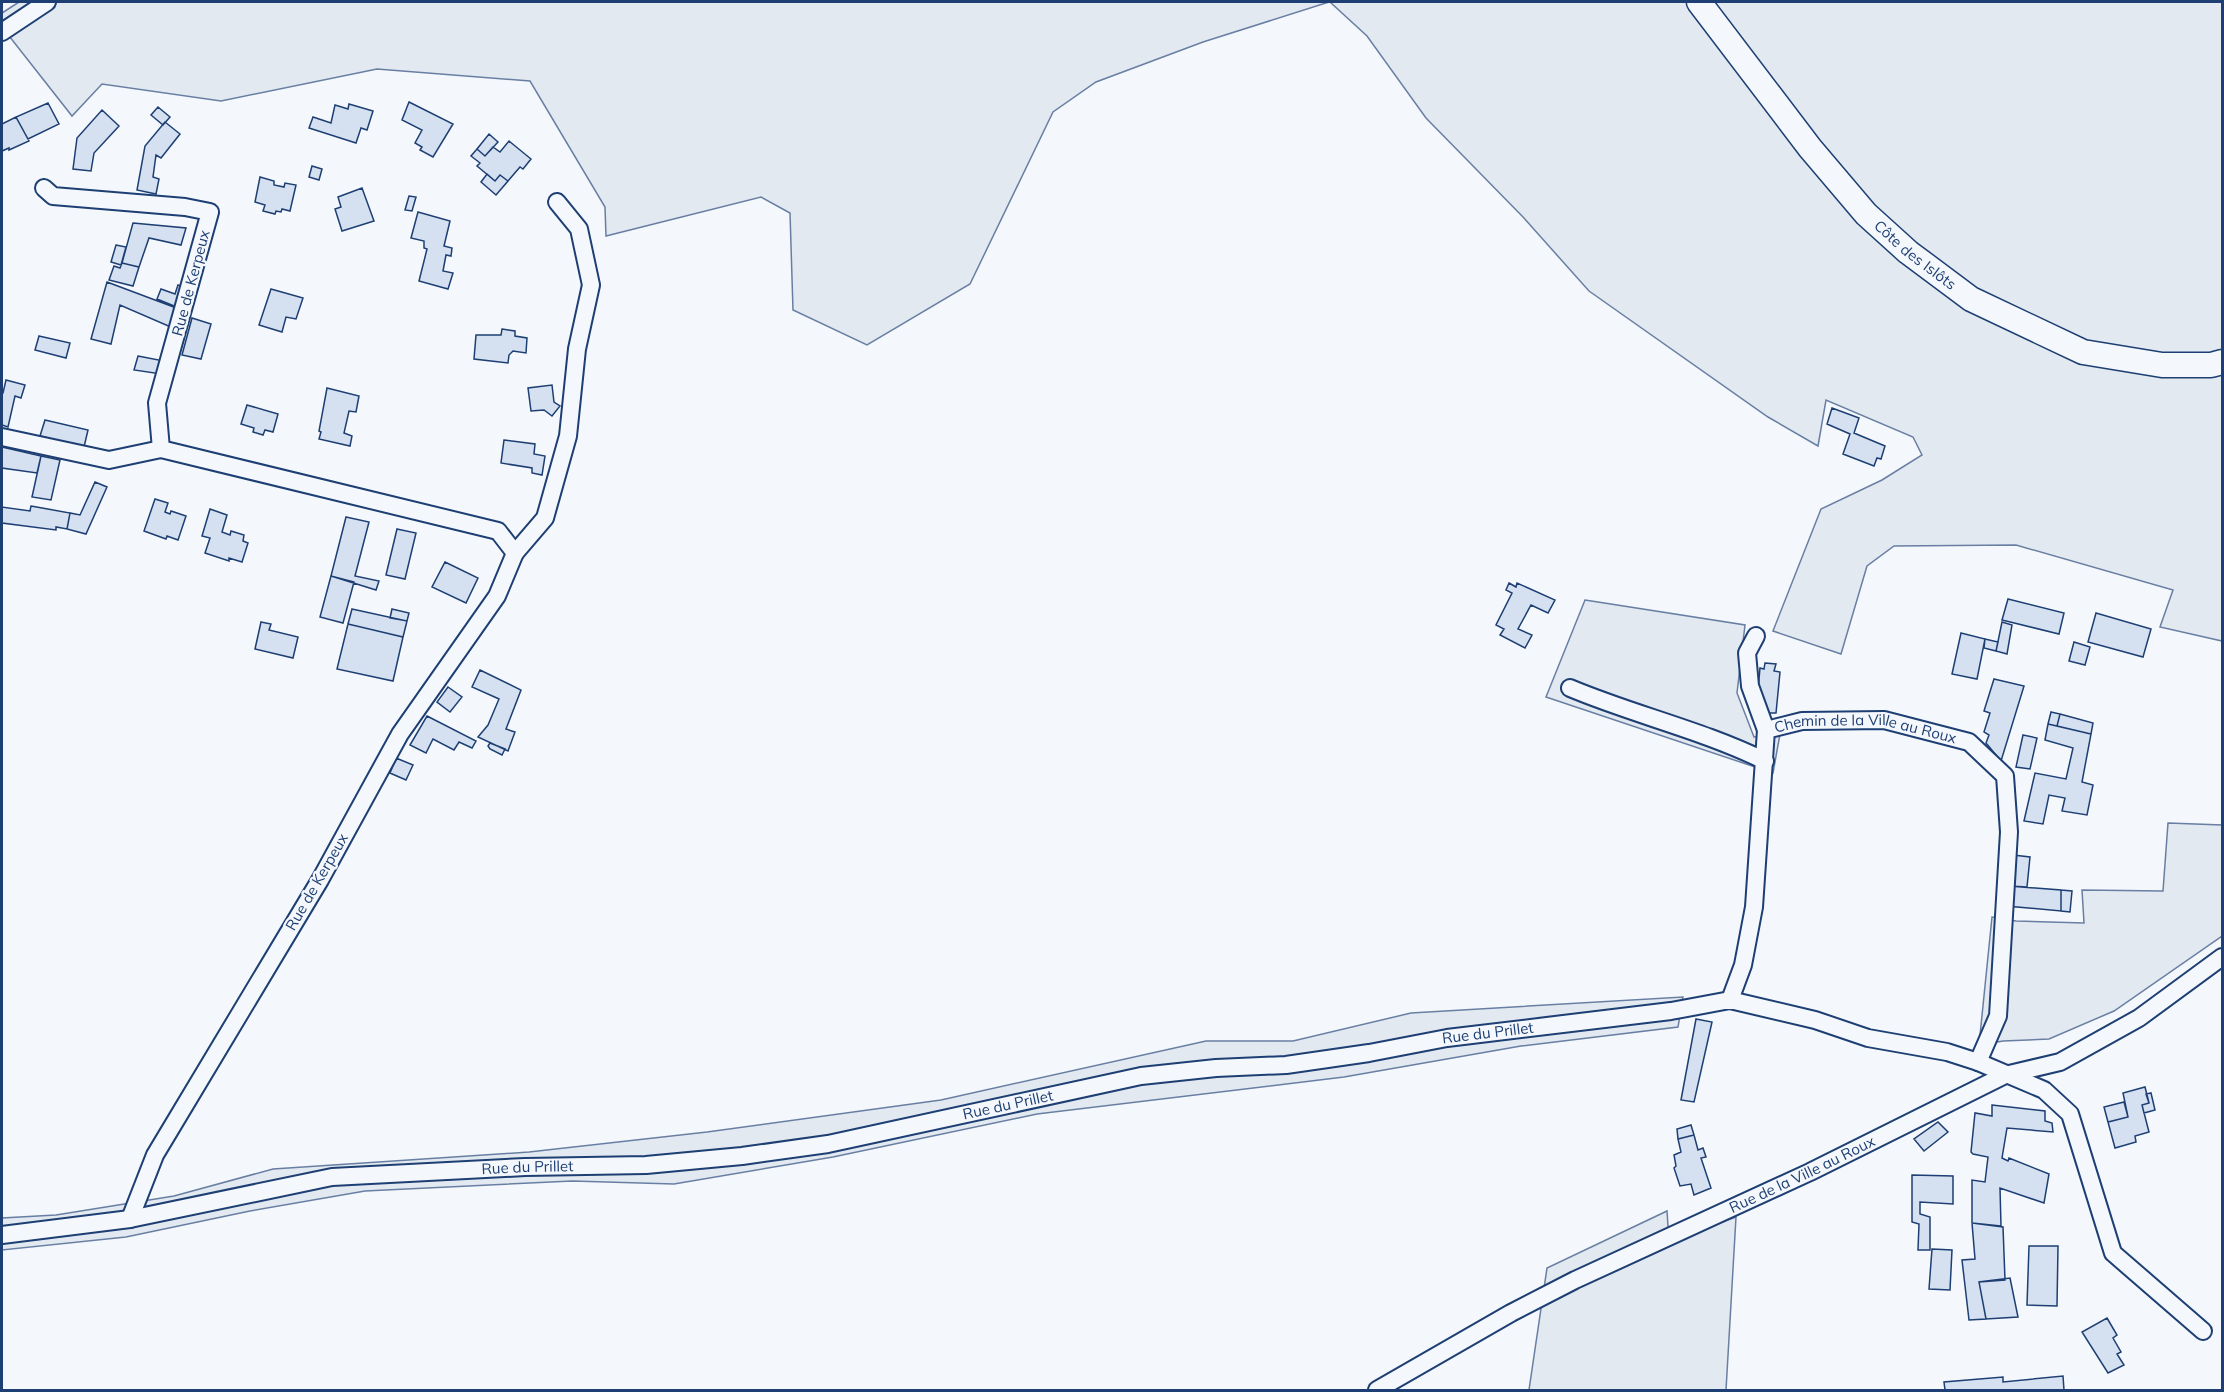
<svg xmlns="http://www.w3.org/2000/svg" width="2224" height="1392" font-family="Mulish,sans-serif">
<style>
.green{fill:#e3e9f0;stroke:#687fa3;stroke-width:1.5}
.building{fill:#d5e0f0;stroke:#1d3f73;stroke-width:1.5}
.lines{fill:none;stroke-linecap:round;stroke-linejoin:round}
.street-casing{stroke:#1d3f73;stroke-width:20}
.secondary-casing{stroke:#1d3f73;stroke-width:27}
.street{stroke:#f4f7fb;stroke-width:16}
.secondary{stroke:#f4f7fb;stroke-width:24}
.labels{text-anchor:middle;stroke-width:4.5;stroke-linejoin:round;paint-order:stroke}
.street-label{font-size:15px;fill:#1d3f73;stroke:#f4f7fb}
</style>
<rect width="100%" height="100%" fill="#f4f7fb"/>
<path class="green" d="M19,2H1329L1203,42L1096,82L1053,112L970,284L867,345L793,310L790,213L761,197L606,236L605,207L530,81L377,69L221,101L102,84L72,116L2,27V13Z
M1330,2H2222V641L2160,627L2173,590L2016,545L1894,546L1867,566L1841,654L1773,631L1821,509L1882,480L1922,455L1913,437L1826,400L1818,446L1768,417L1589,291L1523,217L1426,118L1367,36Z
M1585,600L1745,625L1737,693L1754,737L1780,734L1773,773L1546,697Z
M2168,823L2222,825V936L2114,1011L2049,1039L2003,1041L1979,1045L1992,917L2016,921L2084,923L2082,890L2163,891Z
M1683,997L1678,1027L1521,1046L1344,1077L1037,1114L833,1157L674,1184L572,1181L365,1191L250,1211L126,1237L2,1250V1218L56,1215L174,1196L273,1169L529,1152L707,1132L941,1100L1206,1041H1293L1411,1013Z
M1667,1211L1669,1241L1736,1217L1726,1390H1529L1547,1268Z"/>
<path class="building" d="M409,102L453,124L433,157L420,150L422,147L415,143L422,130L402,120Z
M48,103L59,124L28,139L16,117Z
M349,104L373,111L367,130L361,128L356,143L309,128L313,117L331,123L335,105L348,109Z
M158,107L170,117L163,125L151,115Z
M102,110L119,126L94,153L91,171L73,169L77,138Z
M16,117L29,141L9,150V148L2,151V124Z
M165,122L180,134L161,158L156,155L153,177L159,179L156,194L137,190L145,146Z
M489,134L498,142L485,156L477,149Z
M509,141L531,159L523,169L520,167L508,181L500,175L495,181L477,166L480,163L471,156L477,149L485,156L493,147L500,152Z
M312,166L322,169L319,180L309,177Z
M487,174L495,181L500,175L508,181L496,195L481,182Z
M260,177L274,181V185L284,187L285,183L296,185L290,211L282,209L281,212L276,211L275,214L263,211L265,205L255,202Z
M362,188L374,221L342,231L335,209L341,207L338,197Z
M409,196L416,197L412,211L405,210Z
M418,212L450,221L444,246L452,248L451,256L446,255L443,271L453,273L448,289L419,281L427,249L424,248V241L411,238Z
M133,223L186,228L181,245L149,238L139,267L122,263Z
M116,245L126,247L121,265L111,262Z
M122,263L139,267L133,286L109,280L114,266L120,268Z
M107,282L179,309L173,328L120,305L111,344L91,339Z
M178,285L186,287L179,308L157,299L161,289L175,294Z
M271,289L303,298L296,319L286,317L282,332L259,325Z
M192,318L211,324L201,359L182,355Z
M502,329L515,331V336L527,338L526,353L513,351L509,355L508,363L474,359L476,335H501Z
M39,336L70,343L66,358L35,350Z
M138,356L164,361L161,374L134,370Z
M6,380L25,385L21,398L15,396L8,427L2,425V393H3Z
M552,385L554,402L560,406L552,416L544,410L531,411L528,388Z
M327,388L359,396L356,412L349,411L344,433L352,436L350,446L319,439L321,432L319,431Z
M247,405L278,414L273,432L265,430L263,435L253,432L254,428L241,424Z
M1832,408L1859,418L1854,433L1885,446L1881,459L1877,458L1874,466L1843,454L1850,434L1827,424Z
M45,420L88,430L84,447L40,436Z
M504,440L535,444L534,454L545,456L542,475L532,473V468L501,463Z
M2,447L41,456L37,473L2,468Z
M41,456L60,460L51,500L32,497Z
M95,482L107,487L86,534L67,529L70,513L80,515Z
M155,499L168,503L165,512L170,514L171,511L186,516L178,540L167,536L166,539L144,531Z
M31,506L70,513L67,529L56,527V530L2,523V507L30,511Z
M210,509L227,515L222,532L230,535L231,531L244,535L243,541L248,543L242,562L229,558V561L205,553L210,538L202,536Z
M346,517L369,522L355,576L379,581L376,590L331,576Z
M397,529L416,533L405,579L386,575Z
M445,562L478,578L466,603L432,587Z
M331,576L354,582L343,623L320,617Z
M1509,583L1516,587L1517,583L1555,600L1548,613L1531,605L1518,629L1532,635L1525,648L1500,635L1504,629L1496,625L1512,593L1506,590Z
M2008,599L2064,613L2059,634L2002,620Z
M352,609L407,621L403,637L348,624Z
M392,609L409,613L407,621L390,618Z
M2096,613L2151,629L2143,657L2088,642Z
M261,622L271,624L269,630L298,637L293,658L255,649Z
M2002,622L2012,625L2007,654L1996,651Z
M348,624L403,637L393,681L337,669Z
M1961,633L1985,639L1977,679L1952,674Z
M1985,639L1998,642L1996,651L1984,648Z
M2074,642L2090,647L2085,665L2069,661Z
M1765,663L1776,664L1774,671L1780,672L1776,713H1761L1757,701L1760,668L1764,669Z
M480,670L521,690L506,729L515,732L508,751L478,737L488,725L499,699L472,687Z
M1994,679L2024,686L2001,761L1986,743L1989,735L1984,732L1990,713L1984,711Z
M448,687L462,697L450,712L437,702Z
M2051,712L2060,714L2057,726L2048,724Z
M2060,714L2093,723L2091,734L2057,726Z
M427,716L476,741L472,748L459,742L454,750L433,739L426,753L410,745Z
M2048,724L2091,734L2082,782L2093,785L2087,815L2062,811L2065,798L2049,795L2043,824L2024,821L2035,773L2066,779L2073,748L2045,740Z
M2023,735L2037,738L2030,769L2016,767Z
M490,743L505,749L502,755L490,749L488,746Z
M396,758L413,765L406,780L390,773Z
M2013,855L2030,857L2027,887L2009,886Z
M2009,886L2061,890V911L2006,906Z
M2061,890L2072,891L2070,912L2061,911Z
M1696,1019L1712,1022L1694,1102L1681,1100Z
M2145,1087L2149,1103L2142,1105L2149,1132L2135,1136L2136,1142L2115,1148L2108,1122L2128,1117L2123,1093Z
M2151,1093L2155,1110L2144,1113L2142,1105L2149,1103L2146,1094Z
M2124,1102L2128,1117L2108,1122L2104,1107Z
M1992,1105L2045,1111V1121L2052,1123L2053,1132L2007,1128L2002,1158L2008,1161L2009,1158L2049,1174L2044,1203L2000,1188L2001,1226L1972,1223V1180L1985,1182L1988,1157L1973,1154L1971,1152L1975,1113L1992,1116Z
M1938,1122L1948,1132L1924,1151L1914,1139Z
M1691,1125L1694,1135L1678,1139L1677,1129Z
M1694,1135L1698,1150L1703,1148L1706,1157L1701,1158L1711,1188L1694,1195L1691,1184L1680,1186L1674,1168L1676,1166L1674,1155L1681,1152L1678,1139Z
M1912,1175L1953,1176V1204L1920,1202V1214L1930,1217V1250H1918L1919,1224L1912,1222Z
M1972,1223L2003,1227L2005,1280L1979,1282L1986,1319L1969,1320L1962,1260L1975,1259Z
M2029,1246H2058L2057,1306L2027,1305Z
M1932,1249L1952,1250L1950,1290L1929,1289Z
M2010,1278L2018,1317L1986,1319L1979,1282Z
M2107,1318L2117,1335L2113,1338L2121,1352L2117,1354L2124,1365L2108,1373L2082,1332Z
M2063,1376L2064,1390H1945L1944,1382L2003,1377V1382Z"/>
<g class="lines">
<defs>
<g id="street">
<path d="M2,32L47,2"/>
<path d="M44,188L53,196L185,207L210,212L157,403L161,449L498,531L515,553L497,596L400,734L320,880L155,1155L130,1219"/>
<path d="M2,437L109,460L161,449"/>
<path d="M515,553L545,518L568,436L577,349L591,285L579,229L557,202"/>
<path d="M1756,636L1747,653L1750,686L1766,730"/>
<path d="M1570,688C1634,715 1702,730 1765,761"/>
<path id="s1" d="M1730,1000L1743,965L1754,907L1766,730L1802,721L1884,720L1969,742L2005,776L2009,832L1998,1016L1978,1062"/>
<path id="s2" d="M2,1235L130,1219L332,1177L525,1167L646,1165L742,1156L828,1144L1141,1076L1216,1068L1286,1065L1369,1053L1447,1038L1671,1011L1730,1000L1815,1020L1868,1038L1947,1052L1978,1062L2044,1090L2070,1114L2113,1253L2203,1331"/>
<path id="s3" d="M1377,1390L1511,1313L1575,1280L1810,1172L2005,1075L2060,1062L2139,1018L2222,957"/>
</g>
<g id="secondary">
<path id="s4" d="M1699,2L1810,148L1866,214L1908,252L1971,299L2083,352L2162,365H2211L2222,362"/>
</g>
</defs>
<use href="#street" class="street-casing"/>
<use href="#secondary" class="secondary-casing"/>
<use href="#street" class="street"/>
<use href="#secondary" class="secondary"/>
</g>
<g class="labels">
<g class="street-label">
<text dy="5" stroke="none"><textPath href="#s4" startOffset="334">Côte des Islôts</textPath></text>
<text transform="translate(191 283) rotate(-75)" y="5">Rue de Kerpeux</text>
<text dy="5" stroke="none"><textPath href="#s1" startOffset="375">Chemin de la Ville au Roux</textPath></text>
<text transform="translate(317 882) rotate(-60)" y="5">Rue de Kerpeux</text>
<text dy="5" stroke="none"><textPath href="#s2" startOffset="1503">Rue du Prillet</textPath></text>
<text dy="5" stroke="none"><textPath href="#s2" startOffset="1017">Rue du Prillet</textPath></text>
<text dy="5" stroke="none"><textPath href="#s2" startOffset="531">Rue du Prillet</textPath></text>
<text dy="5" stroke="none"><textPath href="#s3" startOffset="477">Rue de la Ville au Roux</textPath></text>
</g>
</g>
<rect width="2224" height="1392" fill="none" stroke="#1d3f73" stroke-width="6"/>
</svg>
